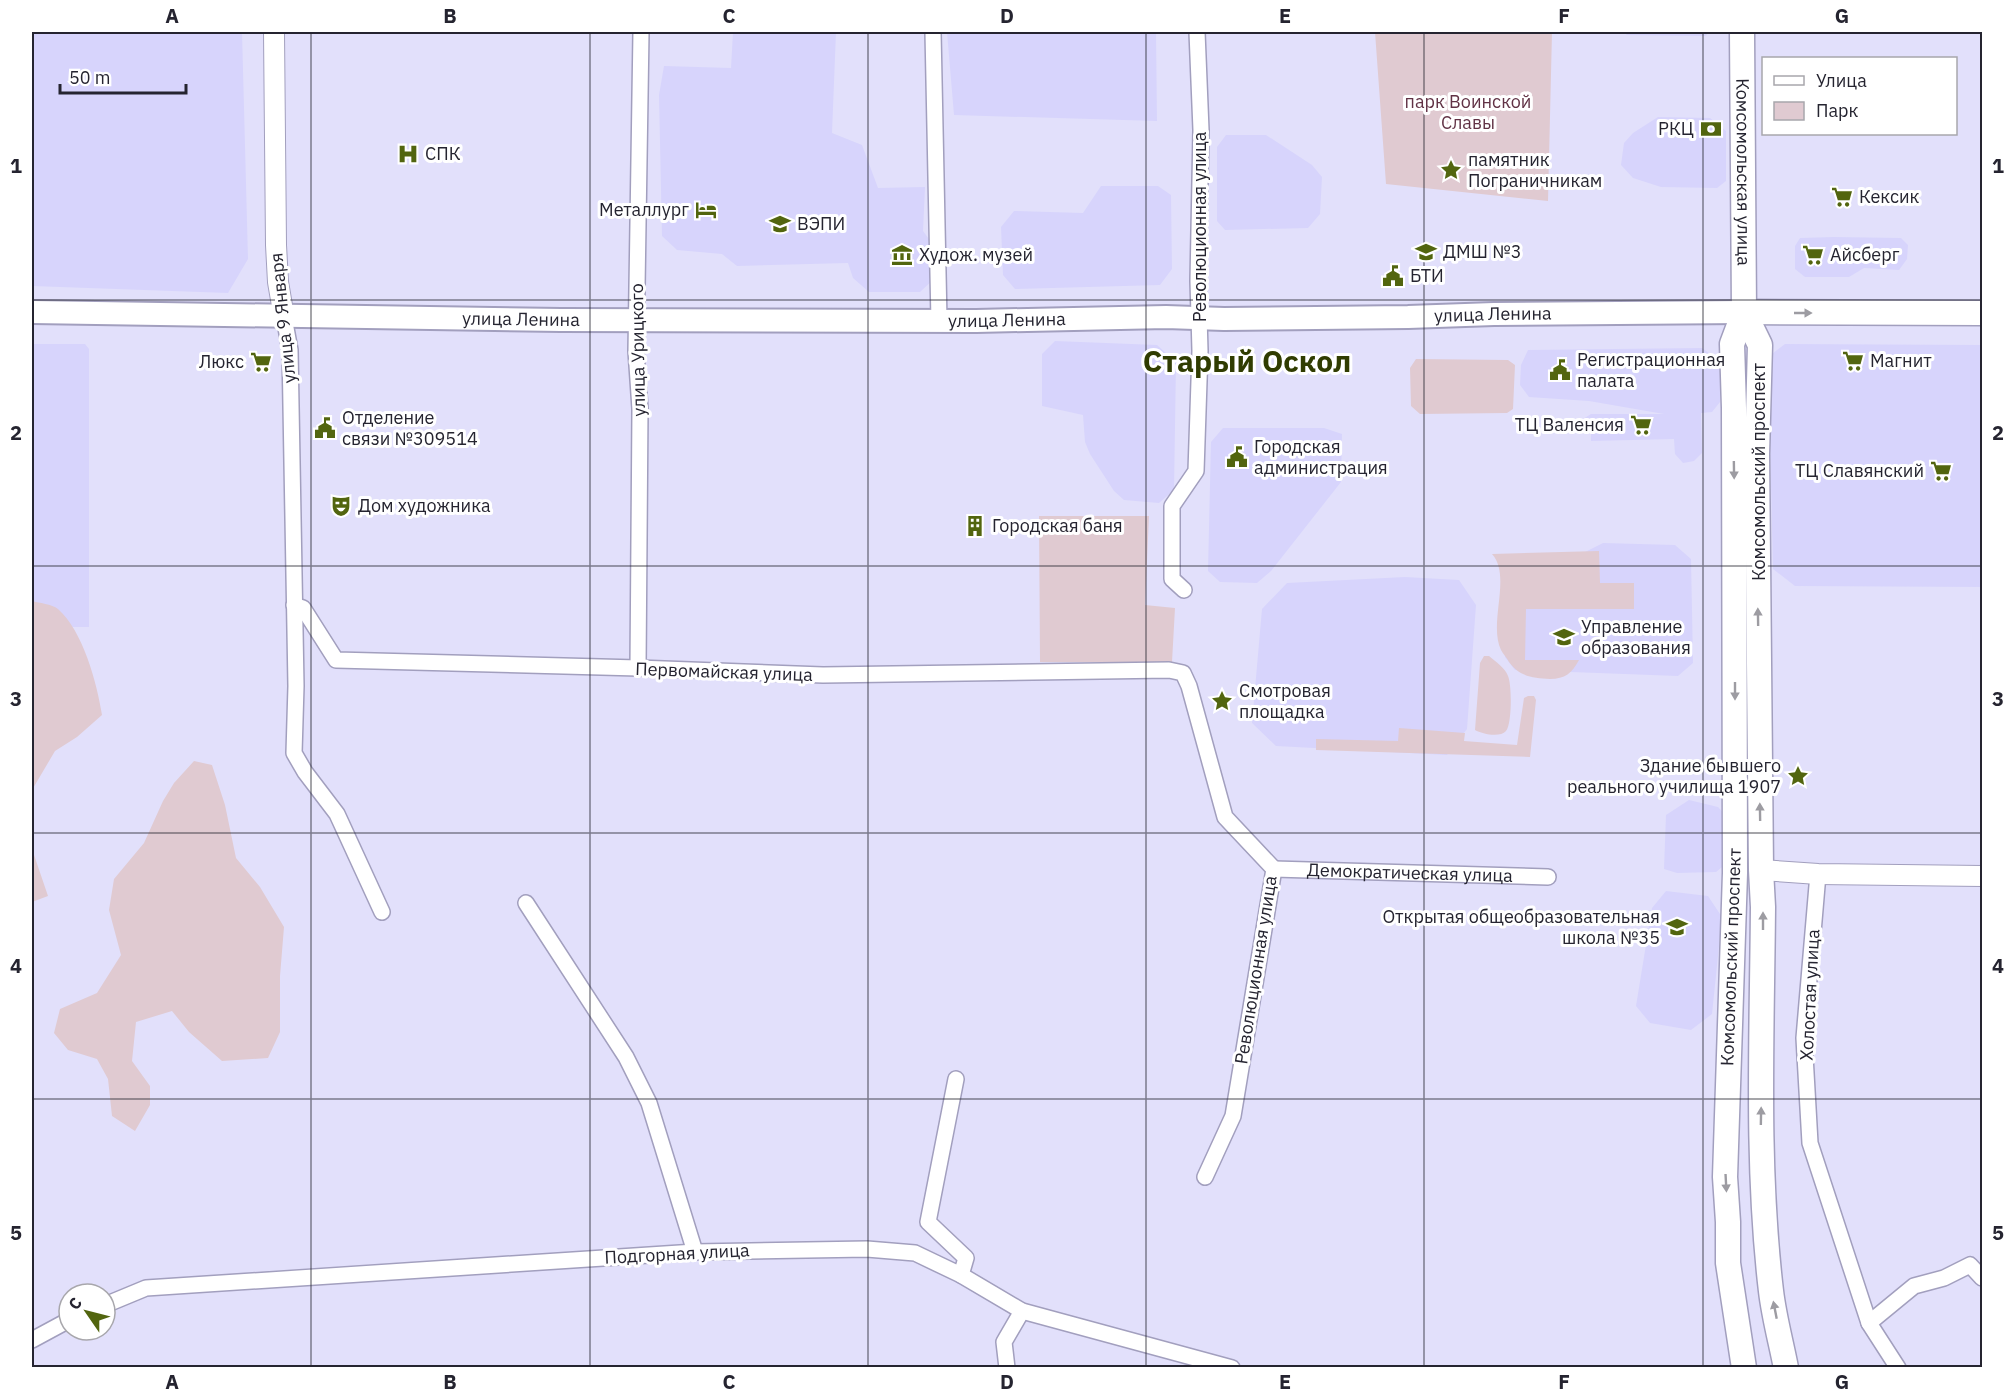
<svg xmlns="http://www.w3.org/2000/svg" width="2014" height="1399" font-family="'IBM Plex Sans',sans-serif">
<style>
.built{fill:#d7d4fc}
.green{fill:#e0cad1}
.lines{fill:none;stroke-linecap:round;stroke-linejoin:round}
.minor-casing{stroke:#a29fbe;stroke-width:18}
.tertiary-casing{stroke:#a29fbe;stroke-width:22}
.secondary-casing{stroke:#a29fbe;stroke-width:26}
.primary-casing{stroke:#a29fbe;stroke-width:27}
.minor{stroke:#fff;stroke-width:15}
.tertiary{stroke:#fff;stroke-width:20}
.secondary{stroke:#fff;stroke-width:22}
.primary{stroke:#fff;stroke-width:24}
.oneway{fill:#9d9ca2}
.grid{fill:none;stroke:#252430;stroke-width:1.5;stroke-opacity:0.55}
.labels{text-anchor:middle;stroke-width:6;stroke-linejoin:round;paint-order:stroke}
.park-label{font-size:18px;fill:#613245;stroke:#fff}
.poi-label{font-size:18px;fill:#252430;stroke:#fff;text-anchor:start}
.street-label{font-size:18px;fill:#252430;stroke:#fff}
.town-label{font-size:30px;font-weight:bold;fill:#303c01;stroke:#fff}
.neatline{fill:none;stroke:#252430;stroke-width:2}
.grid-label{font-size:20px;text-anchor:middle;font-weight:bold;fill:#252430}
</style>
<rect width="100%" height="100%" fill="#e2e0fb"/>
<path class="built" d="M32,32H242L248,259L228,293L32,286Z
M733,32H836L832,133L862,145L878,188L925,187L923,231L934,246V279L920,292H869L853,278L848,263L737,266L722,254L677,250L662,236L659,95L664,66L731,68Z
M947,32H1156L1157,121L954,115Z
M1623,32H1710L1705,36L1627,35Z
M1658,117L1710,118L1726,131V181L1717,188L1661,187L1633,178L1621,165L1624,143L1633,133Z
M1226,135H1266L1312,165L1322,177L1320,214L1308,228L1225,230L1217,221V147Z
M1101,186H1158L1171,195L1172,269L1160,285L1015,289L1003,275L1001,227L1014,211L1083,213Z
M1834,237L1901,238L1908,245L1907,259L1899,270L1864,268L1849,277H1805L1795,269V246L1800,238Z
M1055,341L1157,345L1176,362L1174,490L1159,503L1124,500L1114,491L1090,454L1085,442L1083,415L1042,406V354Z
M32,344H85L89,349V627H32Z
M1785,344L1982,345V587L1795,586L1773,569L1768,357Z
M1702,348L1721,362L1720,402L1712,412L1701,413L1702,453L1694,461L1683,463L1675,454L1674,439L1591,441V432L1582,427L1583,419L1591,414H1664L1589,401L1529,397L1520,385L1521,365L1528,350Z
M1223,428H1324L1342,434L1341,482L1271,571L1257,583L1220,582L1208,571L1211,442Z
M1603,543L1675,545L1691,559L1693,663L1678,676L1515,670L1505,657L1507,604L1585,552Z
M1405,577L1459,580L1476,605L1467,729L1447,755L1276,746L1252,723L1262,609L1287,583Z
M1689,800L1718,807L1730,820L1727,863L1716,872L1677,873L1664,869L1666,815Z
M1666,891L1708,896L1722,917L1712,1014L1691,1030L1650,1023L1636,1006L1652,908Z"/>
<path class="green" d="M1375,32H1552L1548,201L1386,184Z
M1416,359L1508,360L1515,365L1513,409L1507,413L1420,414L1411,406L1410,368Z
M1039,516H1149L1145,605L1175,608L1172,662H1040Z
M1599,551L1600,583H1634V609H1526L1525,660H1579C1572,673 1565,679 1550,679C1533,678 1520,677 1509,662C1507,658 1503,654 1501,650C1488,623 1512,576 1492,554Z
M32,601C39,603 52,604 58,609C83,631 97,683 102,715L77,737L55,751L32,790Z
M1484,656H1489C1496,662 1505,668 1508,676C1512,685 1512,724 1506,731C1500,738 1482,734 1475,730L1480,663Z
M1528,696H1534L1536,700L1530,757L1316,750V739L1398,741L1399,728L1465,733L1464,741L1517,745L1524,698Z
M194,761L212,765L225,805L236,858L260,887L284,927L280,976V1032L268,1058L222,1061L189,1032L172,1011L136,1022L132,1061L150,1086V1105L135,1131L112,1116L108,1079L97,1059L68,1050L54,1033L60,1009L97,993L121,955L109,910L114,879L144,843L163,801L174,783Z
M32,849L48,896L32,902Z"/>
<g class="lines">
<defs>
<g id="minor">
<path d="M933,32L939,321"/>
<path d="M284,317L290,350L296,686L294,753L305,772L337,814L382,912"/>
<path d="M1184,590L1172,579V506L1196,471L1200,351L1198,281L1201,130L1197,32"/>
<path d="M294,605L303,608L336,660L638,668L823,675L1169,670L1183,673L1189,686L1225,817L1274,869L1233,1116L1205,1177"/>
<path d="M638,668L640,409L636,351L641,32"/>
<path id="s1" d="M1274,869L1548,877"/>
<path d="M1818,874L1804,1038L1810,1143L1869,1323L1898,1368"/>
<path d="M526,903L626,1057L649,1103L695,1252"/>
<path d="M956,1079L928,1222L966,1258L961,1275"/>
<path d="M105,1305L146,1288L695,1252L867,1249L915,1253L961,1275L1022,1311L1232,1368"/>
<path d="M1869,1323L1914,1286L1944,1278L1970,1265L1982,1278"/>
<path d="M32,1340L69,1320"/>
<path d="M1007,1368L1004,1342L1022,1311"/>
</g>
<path id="tertiary" d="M274,32L276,245L278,282L284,317
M1761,870L1818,874L1982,876"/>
<g id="secondary">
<path id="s2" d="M32,312L561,320L976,321L1166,317L1224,319L1408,317L1494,314L1744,312"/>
</g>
<g id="primary">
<path id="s3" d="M1742,32L1744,312L1732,344L1734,408L1735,873L1725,1177L1728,1222V1263L1744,1368"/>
<path d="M1744,312L1760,345L1757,454L1761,870L1763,907C1762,1035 1756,1164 1771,1291C1774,1317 1781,1342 1786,1368"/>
<path d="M1744,312L1982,313"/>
</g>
</defs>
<use href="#minor" class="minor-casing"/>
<use href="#tertiary" class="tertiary-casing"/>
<use href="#secondary" class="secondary-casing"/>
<use href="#primary" class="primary-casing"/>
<use href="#minor" class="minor"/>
<use href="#tertiary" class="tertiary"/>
<use href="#secondary" class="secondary"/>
<use href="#primary" class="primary"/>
</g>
<defs><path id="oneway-solid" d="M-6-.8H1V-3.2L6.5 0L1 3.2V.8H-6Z" transform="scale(1.5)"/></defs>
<g class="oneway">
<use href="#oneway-solid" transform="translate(1803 313)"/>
<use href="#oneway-solid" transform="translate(1734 470) rotate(89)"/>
<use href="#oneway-solid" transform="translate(1758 617) rotate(-91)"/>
<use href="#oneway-solid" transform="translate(1735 691) rotate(90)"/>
<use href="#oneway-solid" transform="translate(1760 812) rotate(-91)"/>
<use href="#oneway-solid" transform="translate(1763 921) rotate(-90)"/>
<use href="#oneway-solid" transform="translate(1761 1116) rotate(-89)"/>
<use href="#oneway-solid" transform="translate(1726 1183) rotate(87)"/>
<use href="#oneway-solid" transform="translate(1775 1310) rotate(-101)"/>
</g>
<path class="grid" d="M311,32V1368M590,32V1368M868,32V1368M1146,32V1368M1424,32V1368M1703,32V1368M32,300H1982M32,566H1982M32,833H1982M32,1099H1982"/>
<defs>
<symbol id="bank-bare" viewBox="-9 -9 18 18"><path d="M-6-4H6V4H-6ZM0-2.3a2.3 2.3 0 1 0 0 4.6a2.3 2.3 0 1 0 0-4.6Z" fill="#52650f" stroke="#fff" stroke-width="2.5" paint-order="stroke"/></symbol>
<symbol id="hospital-bare" viewBox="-9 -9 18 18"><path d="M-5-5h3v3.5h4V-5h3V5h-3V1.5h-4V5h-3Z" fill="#52650f" stroke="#fff" stroke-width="2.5" paint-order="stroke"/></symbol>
<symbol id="sight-bare" viewBox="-9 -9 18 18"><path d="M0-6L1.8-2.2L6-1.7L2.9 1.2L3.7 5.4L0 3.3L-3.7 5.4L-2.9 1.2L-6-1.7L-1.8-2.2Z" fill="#52650f" stroke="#fff" stroke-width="2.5" paint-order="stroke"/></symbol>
<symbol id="supermarket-bare" viewBox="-9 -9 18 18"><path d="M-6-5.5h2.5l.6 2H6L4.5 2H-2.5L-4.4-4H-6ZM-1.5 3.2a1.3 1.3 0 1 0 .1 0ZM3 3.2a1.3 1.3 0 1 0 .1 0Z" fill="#52650f" stroke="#fff" stroke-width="2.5" paint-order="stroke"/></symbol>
<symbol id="hotel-bare" viewBox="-9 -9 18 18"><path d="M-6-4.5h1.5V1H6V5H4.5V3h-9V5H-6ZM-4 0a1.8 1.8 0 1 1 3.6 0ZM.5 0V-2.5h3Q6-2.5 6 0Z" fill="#52650f" stroke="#fff" stroke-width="2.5" paint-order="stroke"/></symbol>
<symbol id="university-bare" viewBox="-9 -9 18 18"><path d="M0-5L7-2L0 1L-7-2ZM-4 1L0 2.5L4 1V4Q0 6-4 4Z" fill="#52650f" stroke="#fff" stroke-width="2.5" paint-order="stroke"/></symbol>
<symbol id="school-bare" viewBox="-9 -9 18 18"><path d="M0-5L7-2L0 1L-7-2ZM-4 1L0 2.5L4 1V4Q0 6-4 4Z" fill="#52650f" stroke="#fff" stroke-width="2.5" paint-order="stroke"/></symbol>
<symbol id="museum-bare" viewBox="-9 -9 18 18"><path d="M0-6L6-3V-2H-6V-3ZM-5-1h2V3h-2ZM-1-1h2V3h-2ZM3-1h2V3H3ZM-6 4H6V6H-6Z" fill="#52650f" stroke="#fff" stroke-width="2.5" paint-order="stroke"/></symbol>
<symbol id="civic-bare" viewBox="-9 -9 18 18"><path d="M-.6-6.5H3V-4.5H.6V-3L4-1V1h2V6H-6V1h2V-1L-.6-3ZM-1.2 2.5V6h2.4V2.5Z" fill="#52650f" stroke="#fff" stroke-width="2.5" paint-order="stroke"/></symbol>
<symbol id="theatre-bare" viewBox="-9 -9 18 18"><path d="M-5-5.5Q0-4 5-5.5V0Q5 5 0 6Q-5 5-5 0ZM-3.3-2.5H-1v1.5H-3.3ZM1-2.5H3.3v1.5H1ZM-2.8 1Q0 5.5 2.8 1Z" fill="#52650f" stroke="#fff" stroke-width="2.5" paint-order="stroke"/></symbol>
<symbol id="building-bare" viewBox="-9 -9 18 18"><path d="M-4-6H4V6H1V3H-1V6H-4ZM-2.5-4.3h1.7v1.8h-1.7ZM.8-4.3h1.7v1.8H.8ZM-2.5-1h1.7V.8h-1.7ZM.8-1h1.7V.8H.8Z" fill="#52650f" stroke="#fff" stroke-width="2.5" paint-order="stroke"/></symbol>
</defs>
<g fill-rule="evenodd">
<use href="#bank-bare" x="1696" y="114" width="30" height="30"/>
<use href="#hospital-bare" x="393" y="139" width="30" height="30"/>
<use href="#sight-bare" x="1436" y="155" width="30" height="30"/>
<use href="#supermarket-bare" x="1827" y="182" width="30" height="30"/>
<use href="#hotel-bare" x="691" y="195" width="30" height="30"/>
<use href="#university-bare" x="765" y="209" width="30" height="30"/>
<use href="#school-bare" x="1411" y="237" width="30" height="30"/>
<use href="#museum-bare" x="887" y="240" width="30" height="30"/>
<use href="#supermarket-bare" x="1798" y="240" width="30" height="30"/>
<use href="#civic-bare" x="1378" y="261" width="30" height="30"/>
<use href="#supermarket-bare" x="1838" y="346" width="30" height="30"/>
<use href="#supermarket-bare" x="246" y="347" width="30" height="30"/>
<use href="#civic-bare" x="1545" y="355" width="30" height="30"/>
<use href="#supermarket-bare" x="1626" y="410" width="30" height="30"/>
<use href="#civic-bare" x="310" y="413" width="30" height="30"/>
<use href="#civic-bare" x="1222" y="442" width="30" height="30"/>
<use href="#supermarket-bare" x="1926" y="456" width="30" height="30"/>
<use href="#theatre-bare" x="326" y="491" width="30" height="30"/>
<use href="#building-bare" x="960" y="511" width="30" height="30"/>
<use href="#school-bare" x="1549" y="622" width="30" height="30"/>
<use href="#sight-bare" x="1207" y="686" width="30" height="30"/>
<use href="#sight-bare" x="1783" y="761" width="30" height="30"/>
<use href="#school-bare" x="1662" y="912" width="30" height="30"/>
</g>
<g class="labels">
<g class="park-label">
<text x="1468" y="108">парк Воинской<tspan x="1468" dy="21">Славы</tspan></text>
</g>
<g class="poi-label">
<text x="1694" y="135" text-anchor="end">РКЦ</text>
<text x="425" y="160">СПК</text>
<text x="1468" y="166">памятник<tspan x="1468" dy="21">Пограничникам</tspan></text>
<text x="1859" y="203">Кексик</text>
<text x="689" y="216" text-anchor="end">Металлург</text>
<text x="797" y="230">ВЭПИ</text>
<text x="1443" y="258">ДМШ №3</text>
<text x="919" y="261">Худож. музей</text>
<text x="1830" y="261">Айсберг</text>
<text x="1410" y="282">БТИ</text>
<text x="1577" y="366">Регистрационная<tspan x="1577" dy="21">палата</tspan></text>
<text x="1870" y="367">Магнит</text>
<text x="244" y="368" text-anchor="end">Люкс</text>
<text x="342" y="424">Отделение<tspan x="342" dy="21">связи №309514</tspan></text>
<text x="1624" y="431" text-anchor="end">ТЦ Валенсия</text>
<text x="1254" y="453">Городская<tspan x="1254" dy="21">администрация</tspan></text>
<text x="1924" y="477" text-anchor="end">ТЦ Славянский</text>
<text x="358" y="512">Дом художника</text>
<text x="992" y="532">Городская баня</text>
<text x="1581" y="633">Управление<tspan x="1581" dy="21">образования</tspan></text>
<text x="1239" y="697">Смотровая<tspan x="1239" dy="21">площадка</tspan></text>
<text x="1781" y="772" text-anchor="end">Здание бывшего<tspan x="1781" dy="21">реального училища 1907</tspan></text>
<text x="1660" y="923" text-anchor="end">Открытая общеобразовательная<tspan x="1660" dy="21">школа №35</tspan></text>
</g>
<g class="street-label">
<text dy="6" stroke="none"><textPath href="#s3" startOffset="140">Комсомольская улица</textPath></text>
<text transform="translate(1200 227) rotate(-90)" y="6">Революционная улица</text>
<text dy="6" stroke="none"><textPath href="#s2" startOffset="1461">улица Ленина</textPath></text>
<text transform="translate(283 318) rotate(-96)" y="6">улица 9 Января</text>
<text dy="6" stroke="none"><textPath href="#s2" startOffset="489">улица Ленина</textPath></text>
<text dy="6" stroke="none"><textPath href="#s2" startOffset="975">улица Ленина</textPath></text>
<text transform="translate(638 350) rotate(-91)" y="6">улица Урицкого</text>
<text transform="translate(1759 472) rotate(-90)" y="6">Комсомольский проспект</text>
<text transform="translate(724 672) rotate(2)" y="6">Первомайская улица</text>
<text dy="6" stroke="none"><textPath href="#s1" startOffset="136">Демократическая улица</textPath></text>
<text transform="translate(1731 957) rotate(-88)" y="6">Комсомольский проспект</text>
<text transform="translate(1256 970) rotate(-81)" y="6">Революционная улица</text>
<text transform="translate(1810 995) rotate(-87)" y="6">Холостая улица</text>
<text transform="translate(677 1254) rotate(-3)" y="6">Подгорная улица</text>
</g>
<g class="town-label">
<text x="1247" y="372">Старый Оскол</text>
</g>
</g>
<rect width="2014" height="1399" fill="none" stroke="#ffffff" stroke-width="66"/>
<rect x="1762" y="57" width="195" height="78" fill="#ffffff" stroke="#a8a7ac" stroke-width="1.5"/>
<rect x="1774" y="76" width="30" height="9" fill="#ffffff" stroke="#a8a7ac" stroke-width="1.5"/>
<text x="1816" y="87" font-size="18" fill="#252430">Улица</text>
<rect x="1774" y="102" width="30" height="18" fill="#e0cad1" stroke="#a8a7ac" stroke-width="1.5"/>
<text x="1816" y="117" font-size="18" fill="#252430">Парк</text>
<g transform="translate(87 1312) rotate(305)"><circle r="28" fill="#ffffff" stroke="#a8a7ac" stroke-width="1.5"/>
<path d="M0-4.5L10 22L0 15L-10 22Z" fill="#52650f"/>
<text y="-9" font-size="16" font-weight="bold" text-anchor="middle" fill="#252430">С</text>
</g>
<path d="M60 84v9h126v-9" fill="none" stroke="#252430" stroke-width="3"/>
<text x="69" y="84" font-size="18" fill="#252430" stroke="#ffffff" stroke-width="4.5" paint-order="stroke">50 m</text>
<rect x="33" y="33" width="1948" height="1333" class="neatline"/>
<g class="grid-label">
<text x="172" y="23">A</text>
<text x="450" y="23">B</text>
<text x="729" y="23">C</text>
<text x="1007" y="23">D</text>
<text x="1285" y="23">E</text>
<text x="1564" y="23">F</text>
<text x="1842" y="23">G</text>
<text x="16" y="173">1</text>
<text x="1998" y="173">1</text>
<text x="16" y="440">2</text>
<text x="1998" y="440">2</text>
<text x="16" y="706">3</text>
<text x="1998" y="706">3</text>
<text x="16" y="973">4</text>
<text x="1998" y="973">4</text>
<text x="16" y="1240">5</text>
<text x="1998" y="1240">5</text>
<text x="172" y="1389">A</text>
<text x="450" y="1389">B</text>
<text x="729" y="1389">C</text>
<text x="1007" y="1389">D</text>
<text x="1285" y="1389">E</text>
<text x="1564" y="1389">F</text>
<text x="1842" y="1389">G</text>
</g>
</svg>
